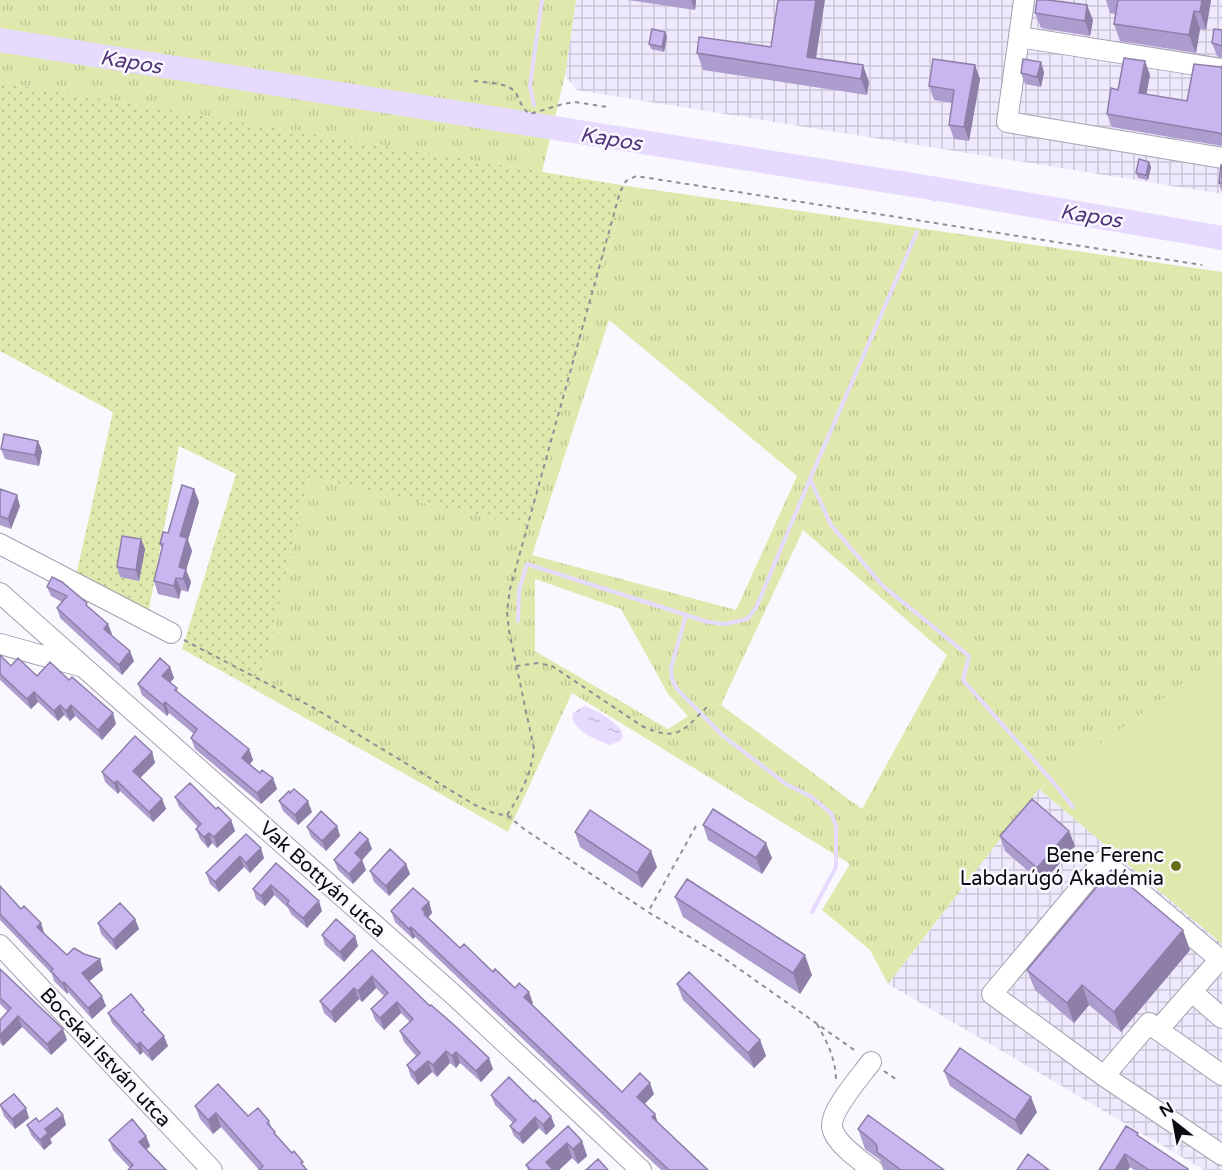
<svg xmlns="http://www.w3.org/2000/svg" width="1222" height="1170" font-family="'Varela Round',sans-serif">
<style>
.industrial{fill:url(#industrial-grid)}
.grass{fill:url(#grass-tufts);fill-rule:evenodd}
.park{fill:#dfe9ad}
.garden{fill:url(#garden-dots)}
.water{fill:url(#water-ripples)}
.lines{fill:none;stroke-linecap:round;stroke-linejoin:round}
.stream{stroke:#e6dafe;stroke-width:4}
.river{stroke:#e6dafe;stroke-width:24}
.minor-casing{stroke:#a6a0b1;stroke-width:22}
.path{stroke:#918f95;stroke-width:2;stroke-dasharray:4.5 4.5;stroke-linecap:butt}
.minor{stroke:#fff;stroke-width:20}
.wall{fill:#ad9cce}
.shaded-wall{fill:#8d7fa7}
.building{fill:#c9b5ef;stroke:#8d7fa7;stroke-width:1.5}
.poi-dot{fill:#666f16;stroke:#faf8ff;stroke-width:2}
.labels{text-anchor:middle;stroke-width:5;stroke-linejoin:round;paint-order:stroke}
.poi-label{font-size:20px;fill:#0d0b11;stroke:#faf8ff;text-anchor:end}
.street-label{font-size:20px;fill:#0d0b11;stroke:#faf8ff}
.water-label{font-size:21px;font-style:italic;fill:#513479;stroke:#faf8ff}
</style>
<defs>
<pattern id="industrial-grid" width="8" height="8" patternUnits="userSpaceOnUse" patternTransform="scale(1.5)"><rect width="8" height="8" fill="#efe9fd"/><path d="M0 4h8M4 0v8" fill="none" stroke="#ccc6d8"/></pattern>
<pattern id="grass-tufts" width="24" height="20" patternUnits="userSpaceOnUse" patternTransform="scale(1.5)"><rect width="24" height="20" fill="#dfe9ad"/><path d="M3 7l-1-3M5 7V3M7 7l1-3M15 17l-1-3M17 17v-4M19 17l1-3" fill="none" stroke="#bec694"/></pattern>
<pattern id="garden-dots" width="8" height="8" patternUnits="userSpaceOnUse" patternTransform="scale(1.5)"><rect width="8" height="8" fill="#dfe9ad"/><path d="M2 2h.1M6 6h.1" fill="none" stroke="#bec694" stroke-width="1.8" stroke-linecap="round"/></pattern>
<pattern id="water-ripples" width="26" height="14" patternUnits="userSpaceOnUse" patternTransform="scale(1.5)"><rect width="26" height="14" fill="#e6dafe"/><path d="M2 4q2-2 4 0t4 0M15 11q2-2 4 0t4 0" fill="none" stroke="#c4bad9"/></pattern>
</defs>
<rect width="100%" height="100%" fill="#faf8ff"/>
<path class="industrial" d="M576,0H1222V194L576,90L565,75Z
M1039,789L1222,944V1170H1204L888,984Z"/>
<path class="grass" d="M0,0H576L565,75L542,172L0,82Z
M627,186L1222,272V655L1039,789L888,984L870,950L822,910L850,864L572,693L508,832L259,692L309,477L526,526ZM609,320L797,476L736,610L532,555ZM803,530L947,655L862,809L721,705ZM535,579L621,609L668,694L688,716L668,729L535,651Z"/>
<path class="park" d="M1222,655V944L1039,789Z"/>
<path class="garden" d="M0,82L627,186L526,526L309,477L259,692L182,649L236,474L179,446L148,615L76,575L113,412L0,351Z"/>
<path class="water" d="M584,706C596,710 621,723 623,736L620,741L610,745C595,739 579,734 572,718L573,713Z"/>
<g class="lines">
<path class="stream" d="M534,105L530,86L542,0
M536,127L537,119
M934,200L938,189
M810,479L831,525L883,586L969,656L963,680L1053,782L1073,807
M686,615L671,668L672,679L677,689L723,736L786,784L810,796L831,813L836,826V867L812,912
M518,621L519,590L527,564L708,622L725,624L747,619L756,608L810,479L917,232"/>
<path class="river" d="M0,40L938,189L1222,238"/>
<defs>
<path id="minor" d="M1019,37L1024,0
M1222,69L1019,37L1007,122L1222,158
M0,544L171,633
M0,593L456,997L641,1170
M0,644L80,666
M0,945L212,1170
M1220,959L1158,1030L1222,1075
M1222,961L1103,861L992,994L1104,1076L1222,1155
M1192,992L1222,1018
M871,1062C861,1076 831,1109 832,1126C833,1142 861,1161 873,1170
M1104,1076L1149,1023L1158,1030"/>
</defs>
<use href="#minor" class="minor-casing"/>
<path class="path" d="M474,81C486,83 508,82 516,93C520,101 522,109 530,114L563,104L575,102L607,107
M184,640L314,708L475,805L496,814L507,815L524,829L648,912
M516,666L538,663L552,666L642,726C678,743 683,730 708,706
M507,815C521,794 531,774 534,749L509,631L507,612L510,589L620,192L626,181L636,176L1202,265
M696,826L648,912L718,954L857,1052
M817,1024C827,1042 836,1059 836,1081
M884,1071L897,1080"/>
<use href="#minor" class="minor"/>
</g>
<path class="wall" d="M628,0H696L695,10Z
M1106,0H1211L1206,30L1200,29L1196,53L1120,41L1114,24L1115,14L1110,13Z
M1035,13L1093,20L1090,36L1041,28Z
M1222,30V58L1217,56L1212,43Z
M665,32L667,37L664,52L651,49L649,44Z
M771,47L816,58L869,82L867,95L703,70L697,53Z
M1222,66V146L1112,127L1107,114L1118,90L1150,75L1146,94L1187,101Z
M1044,72L1041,87L1025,84L1021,73Z
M980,79L969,141L954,139L949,125L952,103L934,100L929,86Z
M1149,162L1151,167L1148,180L1138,178L1136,173Z
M1222,166V192L1219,183Z
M38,441L42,451L39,466L5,459L1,449Z
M0,489L20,506L11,529L0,525Z
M194,489L199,502L188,540L192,551L186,570L191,582L188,592L181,590L179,599L158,594L154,581L162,550L160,544L168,533Z
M141,539L145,549L139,581L120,577L117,567Z
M47,587L89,608L112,634L111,635L134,661L122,675L60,618L57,608L62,602L51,596Z
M0,655L11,666L37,676L116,724L102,740L75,716L70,721L64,715L58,721L38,702L31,709L0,680Z
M170,667L174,678L170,683L177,688L178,694L249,749L253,760L250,764L260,773L273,778L277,789L261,804L195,749L191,738L194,734L169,713L167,716L142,695L138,684Z
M152,752L155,763L140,778L162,799L166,809L153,822L120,791L118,794L105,782L102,772Z
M175,797L216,809L231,820L235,831L217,848L212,843L208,848L200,839L196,829L198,827L179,807Z
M279,801L312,812L298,825L283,811Z
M703,825L772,858L762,874L708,840Z
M337,826L340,836L326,851L311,837L307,827Z
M575,832L657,867L642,888L580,847Z
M246,834L264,858L250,873L244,867L219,892L210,884L206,873Z
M1000,836L1075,846L1042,883L1005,851Z
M368,839L372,849L362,860L366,870L353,884L338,870L334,860Z
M276,863L322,911L307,928L291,914L288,908L274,895L265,906L256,899L253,889Z
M406,864L410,874L389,896L374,882L370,871Z
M0,886L21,909L41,923L44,933L67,955L84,954L100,959L103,970L89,981L106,1006L92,1019L68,992L67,994L54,981L52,974L0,920Z
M675,897L812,975L800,994L683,917Z
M429,902L432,913L428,918L460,948L515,988L533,1003L531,1004L622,1092L654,1094L644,1104L655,1114L658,1123L708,1170H661L415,937L413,939L395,922L391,911Z
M135,919L139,929L116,950L101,934L98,923Z
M322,935L355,936L358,946L344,962L325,945Z
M372,950L493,1069L481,1082L460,1063L456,1068L450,1063L437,1077L432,1072L418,1085L411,1077L407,1065L416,1056L404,1042L400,1031L410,1022L401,1013L384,1030L375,1020L371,1009L384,996L376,988L362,1002L359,999L335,1023L324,1013L320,1001Z
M1190,950L1121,1032L1089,1005L1074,1023L1035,990L1027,970Z
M0,969L67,1040L51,1055L22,1027L3,1046L0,1043V1020L8,1012L0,1004Z
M677,984L760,1040L766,1056L754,1068L683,1000Z
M108,1013L147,1017L168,1046L152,1061L143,1052L140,1055L112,1023Z
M944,1071L1037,1112L1021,1135L950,1086Z
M491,1095L555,1126L546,1135L539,1128L523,1144L514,1136L510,1126L513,1123L495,1105Z
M0,1105L29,1118L15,1129L4,1116Z
M195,1106L269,1121L272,1129L276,1136L306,1169L259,1170L221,1127L213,1134L200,1119Z
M63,1115L66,1125L50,1139L52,1143L44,1150L31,1135L27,1125Z
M568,1126L582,1141L587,1156L578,1164L572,1158L559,1170H528L526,1165Z
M858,1129L944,1170H884L880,1160L865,1149Z
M146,1136L150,1146L130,1168L113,1150L109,1140Z
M1139,1137L1188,1169V1170H1134L1130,1167L1128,1170H1099Z"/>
<path class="shaded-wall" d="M691,0H696L695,10Z
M816,0H825L814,71L807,57Z
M1202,0H1211L1206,30L1200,12Z
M1087,5L1093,20L1090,36L1085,21Z
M1194,11L1200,29L1196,53L1189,35Z
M665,32L667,37L664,52L662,47Z
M1145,61L1150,75L1144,107L1139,93Z
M1041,62L1044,72L1041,87L1037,77Z
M863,65L869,82L867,95L861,79Z
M975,65L980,79L969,141L964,127Z
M1149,162L1151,167L1148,180L1146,175Z
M38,441L42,451L39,466L35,455Z
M194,489L199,502L188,540L192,551L186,570L191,582L188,592L179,567L180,536Z
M17,495L20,506L11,529L8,519Z
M141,539L145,549L139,581L136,570Z
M176,578L181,590L179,599L174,586Z
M108,624L112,634L108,639L104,629Z
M130,651L134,661L122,675L119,665Z
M170,667L174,678L166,687L162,676Z
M34,692L38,702L31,709L27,699Z
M165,702L169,713L167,716L163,705Z
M60,705L64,715L58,721L54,711Z
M71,705L75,716L70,721L66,711Z
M113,713L116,724L102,740L98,730Z
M249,749L253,760L246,769L242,758Z
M152,752L155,763L137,781L133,771Z
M273,778L277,789L261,804L257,793Z
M117,781L120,791L118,794L114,783Z
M162,799L166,809L153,822L149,812Z
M308,801L312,812L298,825L295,815Z
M231,820L235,831L217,848L214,837Z
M337,826L340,836L326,851L322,841Z
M1069,831L1075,846L1042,883L1037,868Z
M209,833L212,843L208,848L204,837Z
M368,839L372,849L362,860L366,870L353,884L349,874L355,853Z
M766,843L772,858L762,874L756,858Z
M261,848L264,858L250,873L246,863Z
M651,851L657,867L642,888L637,873Z
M240,856L244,867L219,892L215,882Z
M406,864L410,874L389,896L386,886Z
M271,885L274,895L265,906L261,896Z
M319,901L322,911L307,928L303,918Z
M429,902L432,913L427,918V924L422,909Z
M135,919L139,929L116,950L113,940Z
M41,923L44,933L37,927Z
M411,927L415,937L413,939L409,929Z
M1183,930L1190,950L1121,1032L1114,1012Z
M355,936L358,946L344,962L340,952Z
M805,955L812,975L800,994L793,973Z
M100,959L103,970L86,984L82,973Z
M372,976L376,988L362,1002L358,991Z
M64,982L68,992L67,994L63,984Z
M1082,985L1089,1005L1074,1023L1067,1003Z
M354,988L359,999L335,1023L331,1012Z
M529,992L533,1003L528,1008L524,997Z
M102,996L106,1006L92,1019L88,1008Z
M397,1002L401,1013L384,1030L380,1018Z
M18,1016L22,1027L3,1046L0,1038V1035Z
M63,1029L67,1040L51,1055L47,1044Z
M164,1036L168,1046L152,1061L148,1051Z
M760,1040L766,1056L754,1068L748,1053Z
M140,1042L143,1052L140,1055L137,1045Z
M446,1051L450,1063L437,1077L433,1065Z
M456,1052L460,1063L456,1068L452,1056Z
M489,1058L493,1069L481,1082L476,1071Z
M428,1061L432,1072L418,1085L414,1073Z
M650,1083L654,1094L641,1108L637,1097Z
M1031,1097L1037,1112L1021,1135L1015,1120Z
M26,1108L29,1118L15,1129L12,1119Z
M216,1113L221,1127L213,1134L208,1120Z
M655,1114L658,1125L652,1117Z
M63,1115L66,1125L50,1139L52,1143L44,1150L40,1140L45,1129Z
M551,1116L555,1126L546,1135L543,1125Z
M535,1117L539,1128L523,1144L519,1134Z
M146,1136L150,1146L143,1152L139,1142Z
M582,1141L587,1156L578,1164L573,1149Z
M567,1143L572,1158L559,1170H548L546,1162Z
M1125,1154L1130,1167L1128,1170H1115Z"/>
<path class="building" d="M778,0H816L807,57L863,65L861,79L697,53L699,37L771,47Z
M1037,0H1048L1087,5L1085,21L1035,13Z
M1118,0H1202L1200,12L1194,11L1189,35L1114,24Z
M652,29L665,32L662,47L649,44Z
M1214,29L1222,30V46L1212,43Z
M1124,58L1145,61L1139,93L1187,101L1194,64L1221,67L1222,66V135L1219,133L1107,114L1111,88L1118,90Z
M933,59L975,65L964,127L949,125L954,90L929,86Z
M1023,59L1041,62L1037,77L1021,73Z
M1139,159L1149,162L1146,175L1136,173Z
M1221,165L1222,166V183H1219Z
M4,434L38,441L35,455L1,449Z
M182,485L194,489L180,536L187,538L179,567L186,569L183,579L176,578L174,586L154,581L163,544H160L163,532L168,533Z
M0,489L17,495L8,519L0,516Z
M122,536L141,539L136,570L117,567Z
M52,577L62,582L87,603L86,605L108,624L104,629L130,651L119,665L57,608L67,596L47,587Z
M0,655L11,666L18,658L37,676L50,662L69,680L72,677L113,713L98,730L71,705L66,711L60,705L54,711L34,692L27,699L0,674Z
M160,658L170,667L162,676L177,688L175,690L249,749L242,758L260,773L262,770L273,778L257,793L191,738L197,729L165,702L163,705L138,684Z
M135,736L152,752L133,771L162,799L149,812L117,781L114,783L102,772Z
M190,783L216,809L218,807L231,820L214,837L209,833L204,837L196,829L201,824L175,797Z
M294,789L308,801L295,815L279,801L289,791L290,793Z
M1032,799L1069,831L1037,868L1000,836Z
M713,809L766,843L756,858L703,825Z
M590,810L651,851L637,873L575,832Z
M321,811L337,826L322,841L307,827Z
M360,832L368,839L355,853L362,860L349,874L334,860Z
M246,834L261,848L246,863L240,856L215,882L206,873Z
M390,849L406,864L386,886L370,871Z
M276,863L319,901L303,918L287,904L289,901L271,885L261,896L253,889Z
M1111,870L1183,930L1114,1012L1082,985L1067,1003L1027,970Z
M687,879L805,955L793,973L675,897Z
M0,886L21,909L24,906L41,923L37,927L67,955L74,948L84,954L100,959L82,973L102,996L88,1008L64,982L63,984L51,971L53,969L0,914Z
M413,888L429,902L422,909L425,912L424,914L460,948L464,944L493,972L495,969L515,988L519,983L529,992L524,997L622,1092L640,1073L650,1083L637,1097L655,1114L652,1117L708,1170H669L411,927L409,929L391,911Z
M120,903L135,919L113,940L98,923Z
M336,919L355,936L340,952L322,935Z
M372,950L430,1006L431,1005L453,1024L489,1058L476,1071L456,1052L452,1056L446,1051L433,1065L428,1061L414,1073L407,1065L420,1053L400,1031L413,1019L397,1002L380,1018L371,1009L388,993L372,976L358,991L354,988L331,1012L320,1001Z
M0,969L63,1029L47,1044L18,1016L0,1035V1020L11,1008L0,998Z
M689,972L760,1040L748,1053L677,984Z
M131,994L144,1010L142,1012L164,1036L148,1051L140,1042L137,1045L108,1013Z
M960,1048L1031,1097L1015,1120L944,1071Z
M509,1077L534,1102L535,1100L551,1116L543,1125L535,1117L519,1134L510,1126L516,1120L491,1095Z
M218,1084L248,1116L258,1108L269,1121L267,1123L275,1132L274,1133L292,1153L294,1151L303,1162L301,1163L307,1170H259L263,1166L216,1113L208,1120L195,1106Z
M14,1094L26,1108L12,1119L0,1105Z
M57,1108L63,1115L45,1129L48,1133L40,1140L27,1125L36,1118L39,1122Z
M868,1115L944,1170H901L877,1152V1146L873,1141L858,1129Z
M132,1119L146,1136L139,1142L166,1170H128L133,1165L109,1140Z
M568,1126L582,1141L573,1149L567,1143L546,1162L553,1170H531L526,1165Z
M1126,1126L1138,1133L1137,1135L1188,1169L1187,1170H1149L1125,1154L1115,1170H1099Z
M1028,1154L1049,1170H1017Z
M598,1159L608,1170H586Z"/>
<circle class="poi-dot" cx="1176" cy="866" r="6"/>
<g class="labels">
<g class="poi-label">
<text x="1164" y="862">Bene Ferenc<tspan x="1164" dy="23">Labdarúgó Akadémia</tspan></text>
</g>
<g class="street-label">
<text transform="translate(323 879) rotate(42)" y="7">Vak Bottyán utca</text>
<text transform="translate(106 1057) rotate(47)" y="7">Bocskai István utca</text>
</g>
<g class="water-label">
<text transform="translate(131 62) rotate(9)" y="7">Kapos</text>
<text transform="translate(611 139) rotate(9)" y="7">Kapos</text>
<text transform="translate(1091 216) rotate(9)" y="7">Kapos</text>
</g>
</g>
<g transform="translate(1174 1122) rotate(329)" stroke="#faf8ff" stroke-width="4.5" paint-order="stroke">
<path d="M0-4.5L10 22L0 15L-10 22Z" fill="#0d0b11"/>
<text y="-9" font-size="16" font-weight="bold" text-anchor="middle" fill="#0d0b11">N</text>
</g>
</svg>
